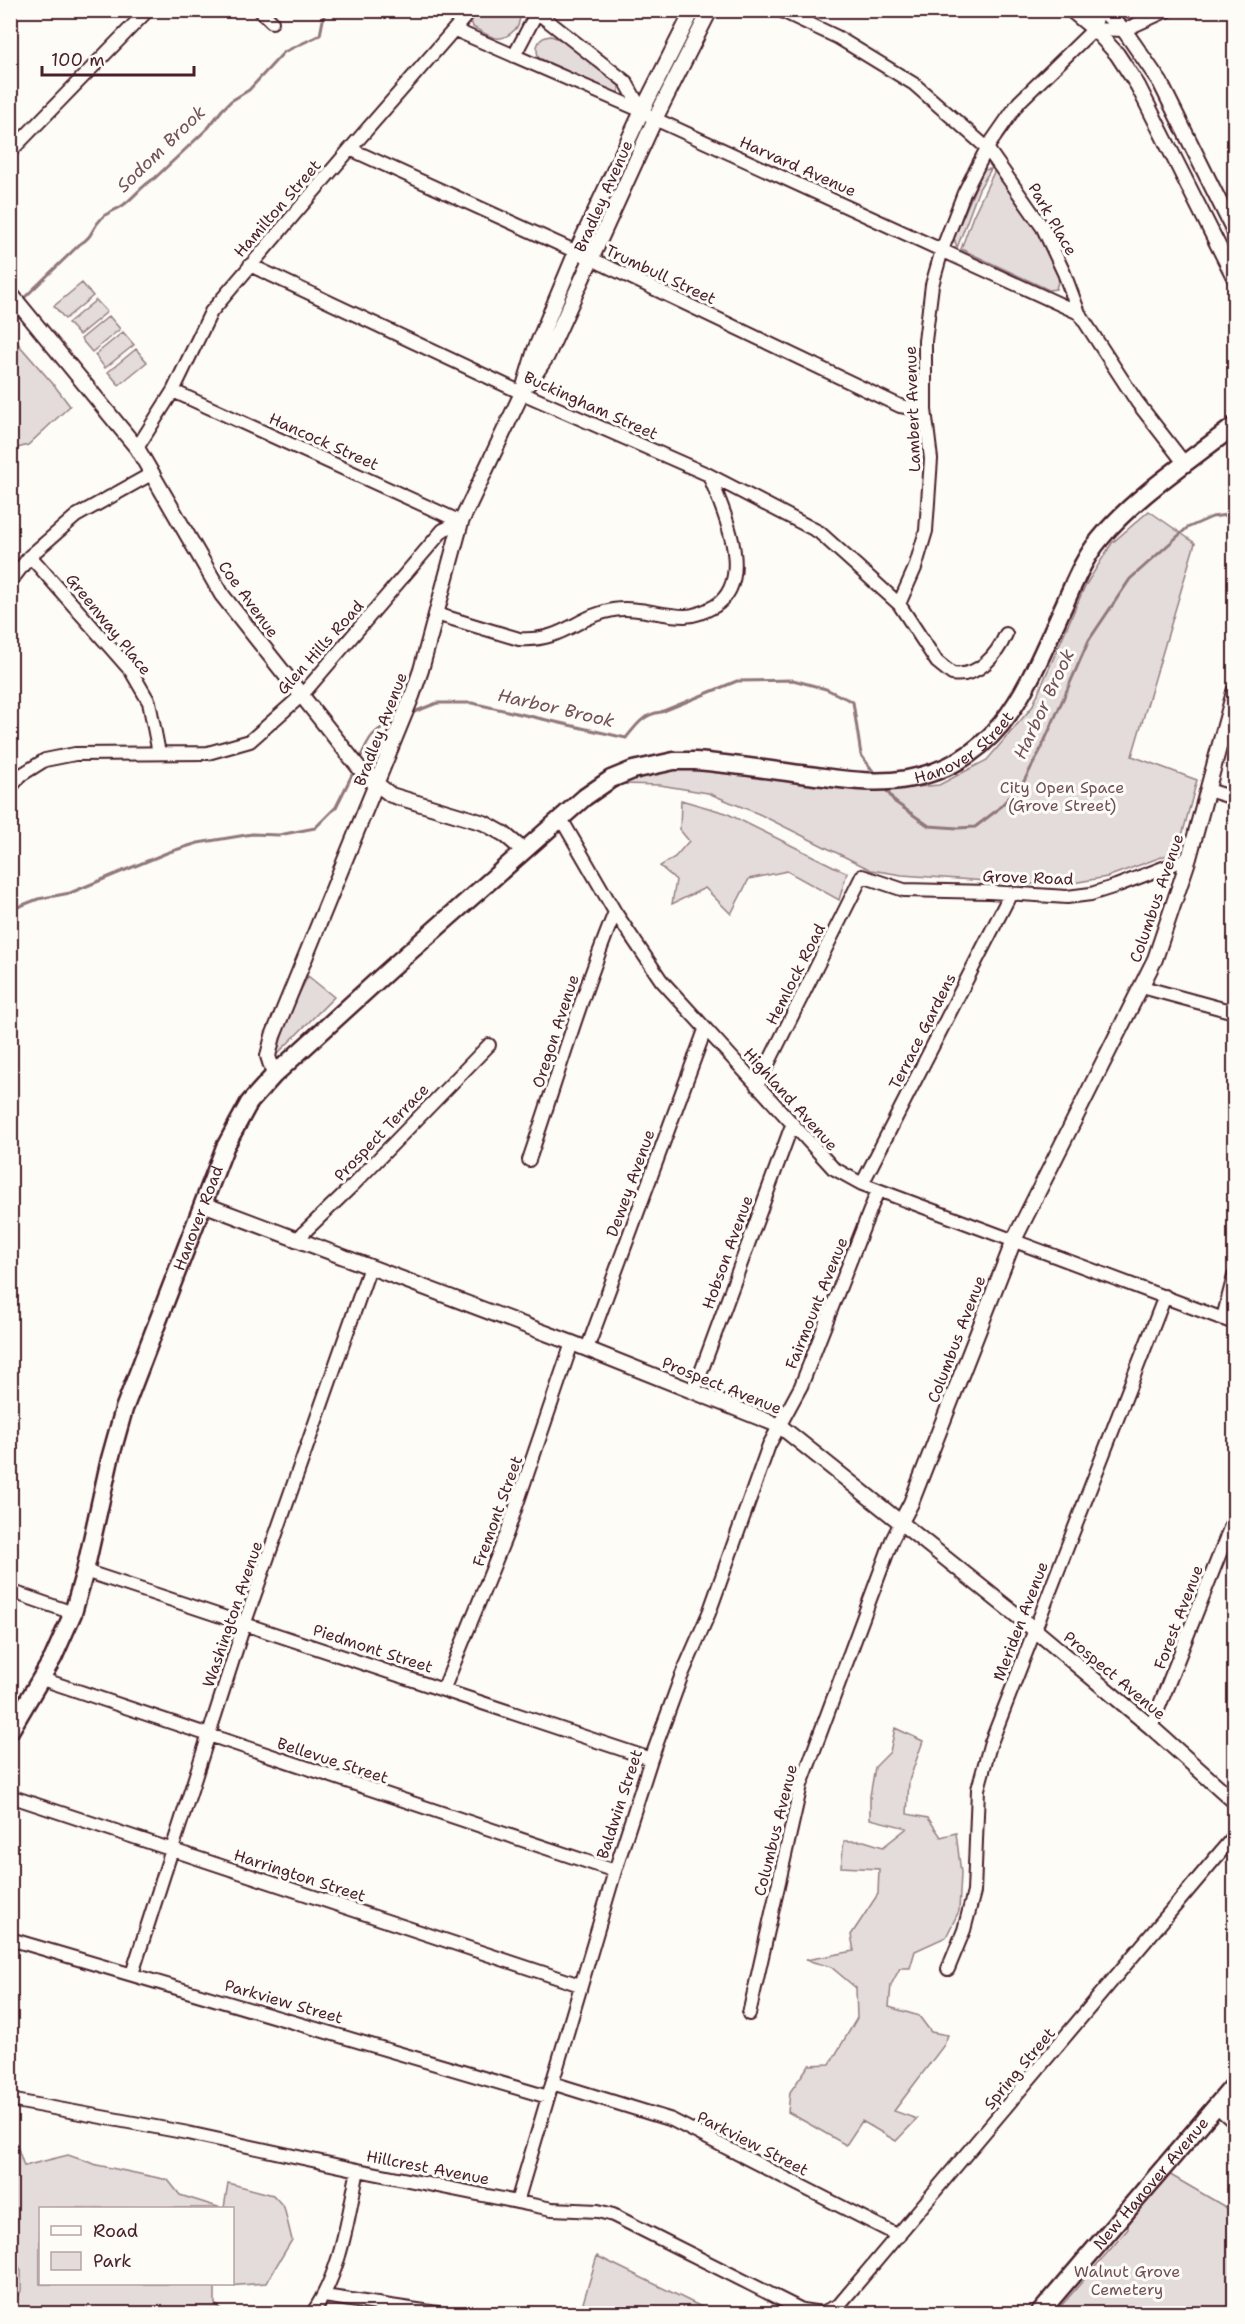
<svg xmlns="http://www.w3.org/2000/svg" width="1245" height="2324" font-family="'Shantell Sans',sans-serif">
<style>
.green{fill:#e3dcda;stroke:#967e82;stroke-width:1.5}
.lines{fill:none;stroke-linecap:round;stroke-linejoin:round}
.stream{stroke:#91777b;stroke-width:3}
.minor-casing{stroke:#4a1f2b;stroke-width:16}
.tertiary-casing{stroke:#4a1f2b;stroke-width:18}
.secondary-casing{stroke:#4a1f2b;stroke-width:21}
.minor{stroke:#fdfcf7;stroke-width:12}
.tertiary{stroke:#fdfcf7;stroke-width:14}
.secondary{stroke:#fdfcf7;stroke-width:16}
.labels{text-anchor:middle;stroke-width:6;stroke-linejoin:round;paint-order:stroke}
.street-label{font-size:16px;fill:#4a1f2b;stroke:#fdfcf7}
.park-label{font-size:16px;fill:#704e57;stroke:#fdfcf7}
.water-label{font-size:18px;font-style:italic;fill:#73525a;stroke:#fdfcf7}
</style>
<rect width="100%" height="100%" fill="#fdfcf7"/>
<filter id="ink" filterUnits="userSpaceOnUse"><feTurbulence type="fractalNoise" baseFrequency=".0167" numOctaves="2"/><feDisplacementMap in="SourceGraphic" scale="12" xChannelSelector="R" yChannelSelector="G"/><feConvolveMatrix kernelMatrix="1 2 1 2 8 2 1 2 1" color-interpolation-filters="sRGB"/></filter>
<g filter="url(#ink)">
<path class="green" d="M478,11H517L520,18L518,26C502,46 492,38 473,27L471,20Z
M551,36L562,40L619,86V92L615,93L539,58C534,47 538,37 551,36Z
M991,169L979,189L957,248L954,238L983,170Z
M995,170L1028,213L1059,278L1056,289L1049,290L961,249L973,216Z
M82,283L93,296L65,319L54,306Z
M96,300L107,312L79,335L68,323Z
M109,316L120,329L92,352L81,339Z
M11,321L19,345L54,385L70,406L28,445L11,450Z
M123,332L134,345L105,368L95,355Z
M136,349L147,362L119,385L108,372Z
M1149,511L1195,543L1132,756L1197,780L1178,851L1107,877L1073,883L1027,884L902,875L871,870L759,814L708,793L660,785L623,784L620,778L694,765L875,791L939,785L987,760L1032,707L1085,586L1112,543Z
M681,800L726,813L847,873L839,900L787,871L749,879L731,914L705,888L672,904L676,880L660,866L675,857L689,841L680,830Z
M308,976L334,997L276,1055L288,1016Z
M895,1728L923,1741L909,1781L907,1814L928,1818L941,1837L956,1833L961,1873L959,1911L946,1937L915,1951L910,1968H900L891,1985L889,2007L919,2016L931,2032L948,2035L944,2045L894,2111L917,2119L896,2141L862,2121L846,2145L788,2112L790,2092L809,2065L830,2064L857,2018L856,1988L831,1967L806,1960L854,1951L851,1935L878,1894L879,1869L841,1867L844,1841H864L883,1847L907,1828L870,1819V1796L875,1767L890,1752Z
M16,2143L24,2166L68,2155L97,2165L168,2180L180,2195L221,2208H40V2284H232V2208H224L228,2183L273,2195L284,2207L292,2240L266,2283L215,2287V2304L225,2313H11V2305L21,2291V2271L11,2251V2145Z
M1167,2173L1234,2212V2313L1054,2314L1128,2229V2221Z
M597,2256L714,2313H580Z"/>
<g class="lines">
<path class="stream" d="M22,300L80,244C93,237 91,229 101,219C106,212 115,211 122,206C134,198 142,185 155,178L208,128L222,110L231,101L249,90L284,52L320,35L325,10
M409,714L437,703H472L626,738C637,724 644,714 661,712L737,681L793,680L826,689L853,702L861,755L875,774
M359,761C369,737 373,730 398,719
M884,787L895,802L929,826L958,828L975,827L996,811L1023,783L1041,749L1089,640L1130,579L1187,528L1212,517L1234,514
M10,910L38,899L70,893L169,852L198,843L252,834L279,835L315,828L336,807L355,769"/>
<defs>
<path id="minor" d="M260,10L272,22
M534,10L626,82L642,111
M780,10L837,37L914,84L987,148L1043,228L1064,273L1079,313L1137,402L1185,464
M1094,29L1124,30L1168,10
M455,30L642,111L655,119L1079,313
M514,56L538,10
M350,149L592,259L900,406L925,410
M10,152L148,10
M250,265L522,393L709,475L819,532L899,604L937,662L952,674C978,678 997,655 1006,634
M173,391L461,522
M137,448L173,391L211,312L350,149L471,10
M30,556L131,671L149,702L159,753
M10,582L30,556L76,516L153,473
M899,604L915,568L926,531L931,459L925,410V341L932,285L942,250L964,193L987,148L1019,102L1094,29L1099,10
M436,614L519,639C563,642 577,616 613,610C637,606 661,616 685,616C696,616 706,611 715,606C756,579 723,510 709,475
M10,788L21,775L45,760L75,754L208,753L250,741L302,695L443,530L461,522
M1208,790L1234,798
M560,817L615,912L661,980L833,1168L862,1184L1234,1323
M1142,987L1234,1012
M757,1086L862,876L904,890L989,892L1067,897L1091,894L1116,886L1189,858
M529,1160C557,1078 582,993 615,912
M862,1184L1011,893
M296,1240L353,1185L489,1045
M1223,1318L1234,1276
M587,1349L705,1030
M694,1391L792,1125
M85,1571L651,1759
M10,1591L73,1613
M42,1679L615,1871
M444,1688L507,1533L572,1343
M1151,1727L1234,1518
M10,1796L580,1985
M10,1939L548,2097
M948,1969L964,1930L974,1892L978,1789L990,1745L1165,1296
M132,1974L245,1622L370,1267
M749,2014L801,1785L892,1540L901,1522
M552,2083L672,2120L899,2236
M10,2100L188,2133L358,2170L552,2209L598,2211L613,2215L802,2310L822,2313L839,2305L1234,1836
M1216,2106L1234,2122
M517,2202L615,1871L651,1759L681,1677L709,1613L769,1445L801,1386L878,1190
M324,2296L444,2314
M312,2314C342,2270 347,2221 358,2170"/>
<path id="tertiary" d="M1071,10L1094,29L1117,54L1138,86L1234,277
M1102,10L1124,30L1160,82L1234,231
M10,293L137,448L222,595L364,774L391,795L484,823L504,834L523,850
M529,383L547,356L655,119L710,10
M274,1075L268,1056L273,1036L412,696L421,670L461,522L522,393L535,350L576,252L642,111L693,10
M203,1204L572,1343L780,1426L1035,1630L1151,1727L1234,1801
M901,1522L911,1503L1014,1240L1155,959L1189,858L1234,692"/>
<g id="secondary">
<path id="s1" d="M10,1731L53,1658L73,1613L85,1571L110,1459L124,1409L225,1147L249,1103L274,1075L389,970L585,797L611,779L633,770L674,761H695C733,764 770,770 808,775C841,779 874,785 907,779C1004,762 1029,681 1065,603C1075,581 1084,558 1100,539C1134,497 1191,460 1234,426"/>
<path id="s2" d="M1039,2314L1234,2085"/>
</g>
</defs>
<use href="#minor" class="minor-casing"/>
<use href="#tertiary" class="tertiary-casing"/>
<use href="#secondary" class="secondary-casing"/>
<use href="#minor" class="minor"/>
<use href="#tertiary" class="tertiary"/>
<use href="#secondary" class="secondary"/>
</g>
</g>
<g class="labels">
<g class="street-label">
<text transform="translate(798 166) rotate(24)" y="6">Harvard Avenue</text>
<text transform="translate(603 196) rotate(-66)" y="6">Bradley Avenue</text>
<text transform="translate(277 208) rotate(-49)" y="6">Hamilton Street</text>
<text transform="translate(1053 219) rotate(60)" y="6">Park Place</text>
<text transform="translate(661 274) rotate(25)" y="6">Trumbull Street</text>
<text transform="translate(591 405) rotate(24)" y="6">Buckingham Street</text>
<text transform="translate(912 409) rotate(-92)" y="6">Lambert Avenue</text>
<text transform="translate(324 441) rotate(24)" y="6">Hancock Street</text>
<text transform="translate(249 599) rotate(54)" y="6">Coe Avenue</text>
<text transform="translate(109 624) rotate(51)" y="6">Greenway Place</text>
<text transform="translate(320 647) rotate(-48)" y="6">Glen Hills Road</text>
<text transform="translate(380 729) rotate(-69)" y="6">Bradley Avenue</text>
<text dy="6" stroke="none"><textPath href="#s1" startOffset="1528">Hanover Street</textPath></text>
<text transform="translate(1028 877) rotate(2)" y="6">Grove Road</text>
<text transform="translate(1156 898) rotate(-71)" y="6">Columbus Avenue</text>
<text transform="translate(795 974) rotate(-63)" y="6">Hemlock Road</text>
<text transform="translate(555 1031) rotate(-72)" y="6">Oregon Avenue</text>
<text transform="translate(922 1031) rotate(-63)" y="6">Terrace Gardens</text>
<text transform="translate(791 1099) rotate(48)" y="6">Highland Avenue</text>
<text transform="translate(381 1132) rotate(-46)" y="6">Prospect Terrace</text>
<text transform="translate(630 1183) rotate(-70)" y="6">Dewey Avenue</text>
<text dy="6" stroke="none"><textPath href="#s1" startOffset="549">Hanover Road</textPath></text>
<text transform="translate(727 1252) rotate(-70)" y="6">Hobson Avenue</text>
<text transform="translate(816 1303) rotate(-68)" y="6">Fairmount Avenue</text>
<text transform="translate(956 1339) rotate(-69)" y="6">Columbus Avenue</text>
<text transform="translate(722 1385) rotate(22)" y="6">Prospect Avenue</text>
<text transform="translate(497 1511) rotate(-70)" y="6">Fremont Street</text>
<text transform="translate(232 1614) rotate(-71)" y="6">Washington Avenue</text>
<text transform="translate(1178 1617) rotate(-69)" y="6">Forest Avenue</text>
<text transform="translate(1020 1621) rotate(-69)" y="6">Meriden Avenue</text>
<text transform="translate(373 1648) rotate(18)" y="6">Piedmont Street</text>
<text transform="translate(1115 1675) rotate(40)" y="6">Prospect Avenue</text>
<text transform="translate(333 1760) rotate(18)" y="6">Bellevue Street</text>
<text transform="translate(619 1804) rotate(-72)" y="6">Baldwin Street</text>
<text transform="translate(775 1830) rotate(-76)" y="6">Columbus Avenue</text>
<text transform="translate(300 1875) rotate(18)" y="6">Harrington Street</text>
<text transform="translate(284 2001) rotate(16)" y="6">Parkview Street</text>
<text transform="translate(1019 2068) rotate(-50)" y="6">Spring Street</text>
<text transform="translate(753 2143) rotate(27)" y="6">Parkview Street</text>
<text transform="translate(428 2167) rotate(11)" y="6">Hillcrest Avenue</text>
<text dy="6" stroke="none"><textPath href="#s2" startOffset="172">New Hanover Avenue</textPath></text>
</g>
<g class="park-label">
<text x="1062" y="793">City Open Space<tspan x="1062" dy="18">(Grove Street)</tspan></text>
<text x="1127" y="2277">Walnut Grove<tspan x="1127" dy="18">Cemetery</tspan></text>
</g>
<g class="water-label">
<text transform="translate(161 149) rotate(-44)" y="6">Sodom Brook</text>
<text transform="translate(1044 704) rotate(-65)" y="6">Harbor Brook</text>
<text transform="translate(556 708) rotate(13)" y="6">Harbor Brook</text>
</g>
</g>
<rect width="1245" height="2324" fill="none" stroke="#fdfcf7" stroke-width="36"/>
<rect x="18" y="18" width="1209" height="2288" fill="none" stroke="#4a1f2b" stroke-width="2" filter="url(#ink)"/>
<rect x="39" y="2207" width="195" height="78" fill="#fdfcf7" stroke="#b5a4a5" stroke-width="1.5"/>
<rect x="51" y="2226" width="30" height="9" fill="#fdfcf7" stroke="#b5a4a5" stroke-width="1.5"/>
<text x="93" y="2237" font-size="18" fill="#4a1f2b">Road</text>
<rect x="51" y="2252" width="30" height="18" fill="#e3dcda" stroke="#b5a4a5" stroke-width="1.5"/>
<text x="93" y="2267" font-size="18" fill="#4a1f2b">Park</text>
<path d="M42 66v9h152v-9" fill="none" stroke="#4a1f2b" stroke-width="3"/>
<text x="51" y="66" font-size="18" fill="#4a1f2b" stroke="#fdfcf7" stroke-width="4.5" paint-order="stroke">100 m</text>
</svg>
